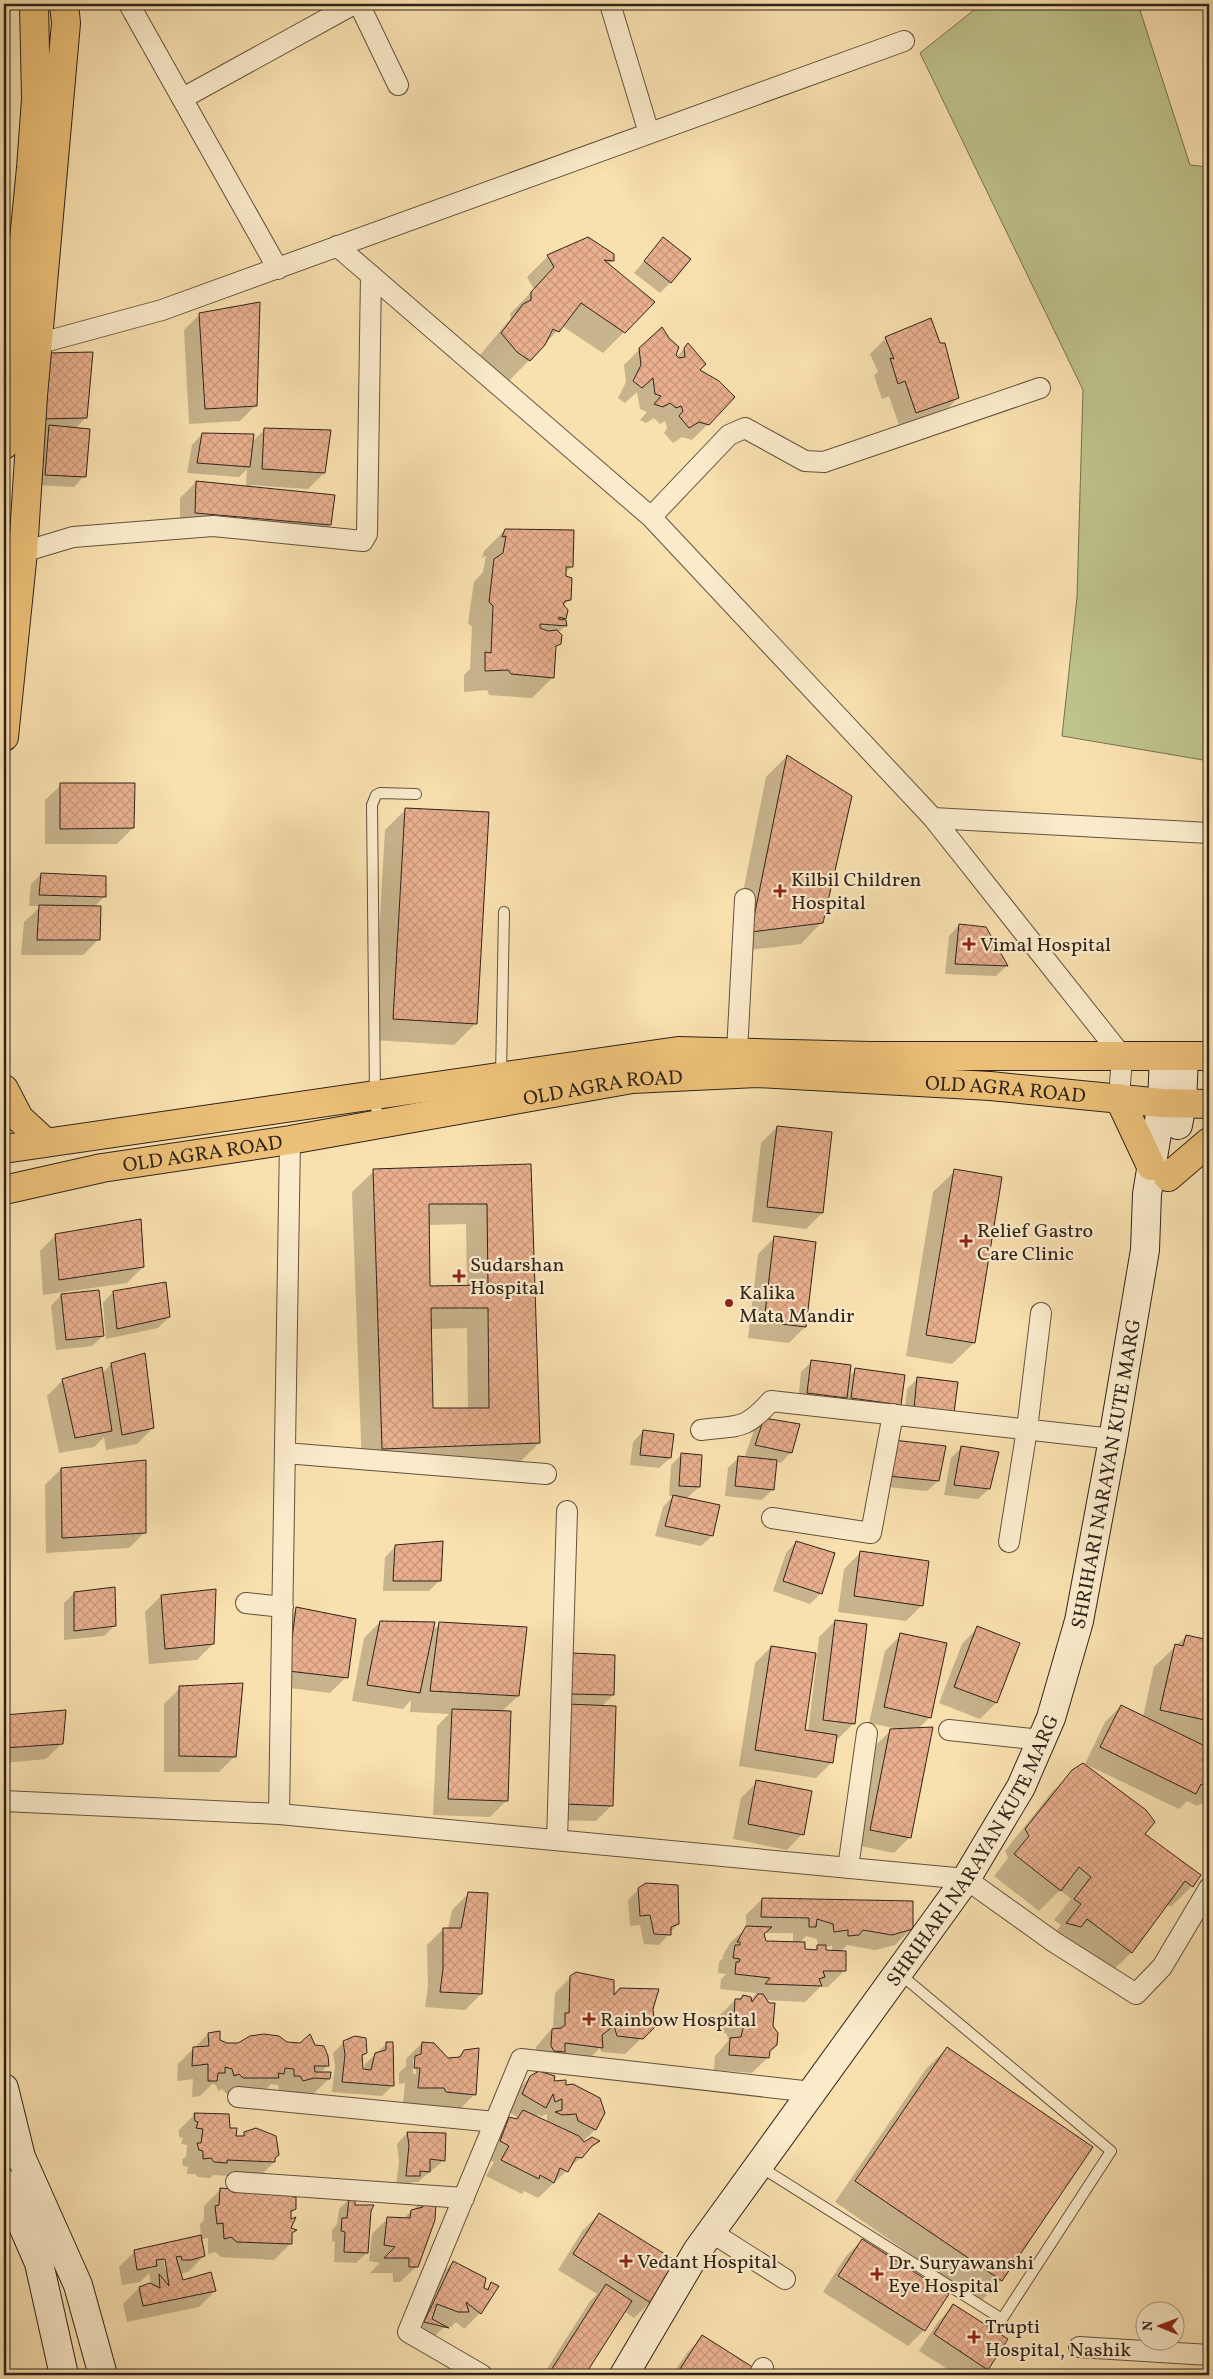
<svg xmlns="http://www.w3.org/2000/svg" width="1213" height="2379" font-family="Vollkorn,serif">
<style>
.grass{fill:#bec28b;stroke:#767252}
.shadow{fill:#0003;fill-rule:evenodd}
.building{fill:url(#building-cross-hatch);stroke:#2f231a;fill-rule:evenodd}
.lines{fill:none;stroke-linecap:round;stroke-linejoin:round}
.lane-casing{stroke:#62523f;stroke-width:12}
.street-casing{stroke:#62523f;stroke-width:22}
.secondary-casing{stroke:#2f231a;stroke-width:30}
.primary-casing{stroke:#2f231a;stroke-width:30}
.highway-casing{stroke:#2f231a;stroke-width:30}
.lane{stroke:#fbebcb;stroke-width:10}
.street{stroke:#fbebcb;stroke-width:20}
.secondary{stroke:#fbebcb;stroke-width:28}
.primary{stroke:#ecc078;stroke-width:28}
.highway{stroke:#ecc078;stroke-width:28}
.poi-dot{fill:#8f2418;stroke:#fbebcb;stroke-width:2}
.labels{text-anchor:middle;stroke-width:4.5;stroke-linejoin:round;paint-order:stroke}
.poi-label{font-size:20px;fill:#2f231a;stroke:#fbebcb;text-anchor:start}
.street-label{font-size:20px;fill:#2f231a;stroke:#fbebcb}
</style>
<defs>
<pattern id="building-cross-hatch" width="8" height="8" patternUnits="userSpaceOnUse" patternTransform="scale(1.25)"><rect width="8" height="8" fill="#e9af8e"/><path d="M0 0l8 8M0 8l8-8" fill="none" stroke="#c8967a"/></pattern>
</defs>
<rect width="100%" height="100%" fill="#f9e0af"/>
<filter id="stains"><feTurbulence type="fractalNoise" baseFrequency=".004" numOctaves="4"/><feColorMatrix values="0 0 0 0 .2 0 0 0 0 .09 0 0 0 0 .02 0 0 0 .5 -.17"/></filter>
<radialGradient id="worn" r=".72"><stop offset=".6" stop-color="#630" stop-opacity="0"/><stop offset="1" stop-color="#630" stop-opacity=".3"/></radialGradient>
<path class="grass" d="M1023,4H1138L1190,165L1209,167V761L1062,736L1077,597L1083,390L920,53L974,10Z"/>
<path class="shadow" d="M588,238L613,260L608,265L624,332L603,353L562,326L508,382L496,373L480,355L511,318L510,314L534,289L527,277L548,256Z
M663,238L671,282L660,293L634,273Z
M200,314L256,405L240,421L189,424L184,330Z
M886,338L958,398L942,414L900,428L889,396L882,399L874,375L878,372L870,354Z
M688,345L699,370L708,424L692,440L682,437L673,443L664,433L667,428L665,421L660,424L654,418L646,423L640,420L647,412L640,409L637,392L625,403L618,398L626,382L624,365L640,349L676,357Z
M32,370L85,418L75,429L84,476L74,487L35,485Z
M264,430L324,473L308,489L251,485L250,487L330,525L314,541L180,528V498L196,482L246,487L247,469L239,477L187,473L192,445L202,434L252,442Z
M505,530L572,566L565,573L570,599L563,606L564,618L561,621L565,626L558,633L560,643L555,648L553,677L532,698L489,695L487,690L464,692V675L470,669L472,627L468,623L474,582L483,572L486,556L482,558L484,551Z
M787,756L851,797L822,922L801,944L731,952L766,777Z
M61,785L133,828L117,844H45V800Z
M406,809L475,1024L454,1045L373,1040L385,830Z
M41,874L105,896L94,907L99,939L83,955H21L24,922L41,906H29L31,884Z
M959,925L985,928L1006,966L996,976L945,974L949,936Z
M777,1127L822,1213L806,1229L752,1222L761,1143Z
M530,1166L539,1443L518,1464L362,1469L352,1192L374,1171ZM466,1224L467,1287H429L428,1225ZM467,1328L468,1409L431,1410L430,1329Z
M955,1171L974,1343L952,1364L906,1356L933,1192Z
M56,1235L143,1267L127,1283L43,1295L40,1251Z
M774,1238L805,1327L789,1343L748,1338L758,1254Z
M113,1292L169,1317L158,1328L106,1339L103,1303Z
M61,1295L103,1336L92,1346L56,1350L51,1306Z
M811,1362L848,1377L856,1370L900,1404L890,1414L798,1403L801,1372Z
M111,1364L153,1428L137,1444L106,1450L104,1437L94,1447L59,1453L47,1396L63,1380L102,1374Z
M918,1378L953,1412L904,1418L907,1389Z
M764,1419L791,1452L781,1463L776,1462L773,1489L762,1500L725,1496L728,1468L738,1458L753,1459V1457L745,1456L754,1430Z
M643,1431L672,1435L670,1458L659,1468L630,1465L633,1442Z
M961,1448L989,1489L978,1499L944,1495L951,1458Z
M883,1452L938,1481L927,1491L877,1486Z
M682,1454L699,1487L686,1499L712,1536L701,1546L655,1536L663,1507L673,1496H669L671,1465Z
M61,1469L145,1532L129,1548L46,1553L45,1485Z
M796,1542L821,1593L810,1604L773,1591L786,1553Z
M396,1546L439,1581L429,1591H383L385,1557Z
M860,1553L922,1605L906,1621L838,1612L844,1569Z
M74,1593L114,1626L104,1636L64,1640V1603Z
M161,1596L213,1644L197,1660L149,1664L145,1612Z
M297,1609L346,1677L330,1693L273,1686L281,1625Z
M835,1621L854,1723L838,1739H836L832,1762L816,1778L739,1766L755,1663L771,1647L817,1655L819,1637ZM814,1657H817L808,1732L803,1731Z
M380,1622L431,1632L440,1624L518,1696L501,1712L506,1801L490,1817L433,1815L437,1726L449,1714L410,1712L411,1700L403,1709L352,1701L364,1638Z
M977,1628L1018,1643L996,1703L980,1719L939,1703L962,1644Z
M901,1635L930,1717L918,1729L910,1837L894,1853L855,1845L874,1747L890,1731L898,1729L869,1723L885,1651Z
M1186,1636L1209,1642V1746H1203L1209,1749V1800L1197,1806L1187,1801L1179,1809L1085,1764L1105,1722L1121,1706L1143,1717L1154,1667Z
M562,1665L613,1695L601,1707L612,1805L596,1821L548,1820Z
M180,1688L235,1756L219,1772H164V1704Z
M65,1711L62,1743L46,1759L4,1763V1716Z
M1073,1771L1144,1835L1192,1886L1171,1907L1167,1904L1132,1952L1110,1973L1046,1944L1061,1925L1054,1920L1071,1899L1060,1890L1039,1911L994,1876L1008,1858L1005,1851L1051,1793Z
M757,1782L802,1834L787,1850L733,1839L741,1798Z
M639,1889L678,1924L659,1945L644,1944L640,1925L630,1926L628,1900Z
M468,1894L481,1994L465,2010L425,2007L428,1986L427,1945L443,1929H448L452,1910Z
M762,1899L911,1929L895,1945L875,1950L847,1945L840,1952L844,1971L828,1987H820L805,2002L765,2000L768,2057L752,2073L714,2070L715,2056L729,2040L726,2033H718L719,2016L735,2000L743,1997L752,1999L756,1993L720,1989L721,1979L726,1974L718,1973L719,1962L724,1957H722L730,1943L746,1928V1915ZM765,1933H793V1943L765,1942L763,1935ZM806,1936L817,1939L818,1946L813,1951H804L799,1943ZM832,1946L833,1952L824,1951V1947Z
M571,1977L613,1997L654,2026L625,2054L601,2052L600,2048L585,2063L536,2062V2047L553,2027L555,1993Z
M208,2034L227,2044L327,2066L319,2074L329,2079L312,2095L287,2096L284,2091L279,2092L278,2085L271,2084L262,2093L227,2094L222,2089L218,2091L216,2085L212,2084L200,2096L192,2097L193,2079L177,2081L178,2064Z
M344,2042L366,2053L361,2058L363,2073L365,2064L386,2044L392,2086L382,2096L332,2092L335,2066L333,2053Z
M422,2043L448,2059L457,2058L464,2052L474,2095L458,2111L430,2108L428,2104H403L405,2083L399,2084V2073L406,2066V2059ZM416,2057V2074H413V2060Z
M947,2048L1091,2147L1001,2281L980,2302L835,2202L926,2069Z
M530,2077L565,2086L604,2113L595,2130L582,2142L598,2141L538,2198L524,2191L522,2194L486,2176L494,2162L484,2157L493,2134L509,2118L515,2120L517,2117L507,2111L514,2094ZM539,2114L540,2117L547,2114V2123L536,2117Z
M195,2114L229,2129L235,2137H241L245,2133L274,2158V2162L258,2178L213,2175L210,2178L198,2177L195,2174H187L188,2167L183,2166L182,2160L186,2156L187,2145L181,2144L183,2138L179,2137V2130Z
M407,2133L445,2134L443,2161L418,2182H412L408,2186H396L399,2162L397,2144Z
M220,2190L292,2199L295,2209L290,2214V2220L295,2219L290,2229L295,2231L290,2235V2244L274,2260L221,2257L215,2252L208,2254V2238L201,2239L204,2256L188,2272L180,2274L183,2282L215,2291L199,2307L127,2322L123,2304L139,2288L151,2284L149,2273L140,2282L122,2285L119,2267L135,2251L201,2236L200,2224L204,2220V2206ZM165,2252L167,2268L165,2270L163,2253Z
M350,2198L354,2206L370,2211L367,2253L356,2263L334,2262L335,2242L332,2241V2230L337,2224L339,2209Z
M420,2203H434L417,2266L400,2282H393V2273H370L380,2263L369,2261L372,2234L388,2218L403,2219Z
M599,2214L650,2302L634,2318L624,2311L583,2375H543L590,2301L597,2294L558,2270L583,2230Z
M862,2240L924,2330L908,2346L823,2292L846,2256Z
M453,2262L482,2289L485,2290L492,2284L497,2286L480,2313L464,2329L456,2322L451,2327L443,2328L428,2343L409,2338L437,2278Z
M953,2306L987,2369L981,2375H957L919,2351L938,2322Z
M702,2337L752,2369L748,2375H672L687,2353Z"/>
<path class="building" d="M588,237L614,254V261L604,260L655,302L625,333L581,303L559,332L553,329L545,345L530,361L517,352L501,333L523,304L531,300V292L554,267L547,255Z
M663,237L691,259L671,283L644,261Z
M260,302L257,406L205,409L199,313Z
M931,318L940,343H945L959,398L916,413L905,381L898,384L890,358L894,359L885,337Z
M662,327L669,338L679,347L676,355L679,358L685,357L684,348L688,343L706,364L700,370L719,381L735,397L709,425L699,422L689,428L679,416L683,411L681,406L676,408L670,403L663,407L654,404L661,396L655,394L653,378L642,388L633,381L641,365L639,348Z
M93,352L87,418L39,419L48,353Z
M49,425L90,429L86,477L45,475Z
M264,428L331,430L325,473L262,469Z
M202,433L254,434L250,467L197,463Z
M196,481L335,495L331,525L195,513Z
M505,529L574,530L573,567H566V576L572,578L571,600L565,601L563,604L568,610L566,619L559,617L558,619L566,620L567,626L540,624V628L548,631L557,630L562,635L561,644L556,646L554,678L511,674L508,670L485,671V652L491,653L493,606L489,602L494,559L503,553L506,536L502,537Z
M787,755L852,796L823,923L751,932Z
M60,783H135L134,828L60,829Z
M405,808L489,812L477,1024L393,1019Z
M41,873L106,876V897L39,895Z
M39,905L101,906L100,940H37Z
M959,924L986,927L1008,966L955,964Z
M777,1126L832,1132L823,1213L767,1207Z
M531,1164L540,1443L382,1449L373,1169ZM429,1204H487L488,1285L430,1286ZM431,1308H488L489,1408H433Z
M954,1169L1002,1177L975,1343L926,1335Z
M141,1219L144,1267L59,1280L55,1234Z
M774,1236L816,1242L806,1327L764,1322Z
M166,1282L170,1317L117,1329L113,1291Z
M99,1290L104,1336L66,1340L61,1294Z
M145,1353L154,1428L122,1435L111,1363Z
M811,1360L851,1365L847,1398L807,1393Z
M102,1367L112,1431L75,1438L62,1379Z
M855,1368L905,1375L901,1405L851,1398Z
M917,1377L958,1382L954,1413L914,1408Z
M764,1418L800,1424L792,1453L755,1445Z
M643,1430L674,1434L671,1458L640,1455Z
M893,1440L946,1446L939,1481L887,1476Z
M961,1446L999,1452L990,1489L954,1485Z
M681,1453L702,1455L700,1487L679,1486Z
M738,1456L777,1460L774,1490L735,1486Z
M146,1460V1533L62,1538L61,1468Z
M673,1495L720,1505L713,1536L665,1526Z
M443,1541L441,1581H393L395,1545Z
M796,1541L835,1553L822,1594L783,1581Z
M860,1551L929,1561L923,1606L854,1596Z
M115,1587L116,1626L74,1631V1592Z
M216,1589L214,1644L165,1649L161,1595Z
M296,1607L356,1619L348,1678L288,1671Z
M835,1620L867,1624L855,1724L823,1720Z
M380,1621L435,1622L420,1693L367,1685Z
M439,1622L527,1627L519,1696L430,1691Z
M977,1626L1020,1643L997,1703L954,1687Z
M900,1633L947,1643L931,1718L884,1707Z
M1186,1635L1209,1640V1721L1160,1710L1175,1644L1183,1646Z
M771,1646L816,1653L805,1730L837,1735L833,1763L755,1750Z
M572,1653L615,1655L614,1695L570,1694Z
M243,1683L236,1757L179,1756V1686Z
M567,1704L616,1706L613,1806L564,1804Z
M1121,1705L1209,1748V1788L1201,1784L1196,1794L1100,1747Z
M452,1709L511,1711L508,1801L448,1799Z
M66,1710L63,1744L4,1748V1715Z
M933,1727L911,1838L870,1830L890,1729Z
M1083,1763L1146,1810L1155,1822L1145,1834L1201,1875L1193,1887L1185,1881L1132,1953L1087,1919L1081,1927L1066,1923L1081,1904L1074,1899L1091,1877L1079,1867L1061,1891L1014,1854L1029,1836L1025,1829L1072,1770Z
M756,1780L812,1791L804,1835L748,1824Z
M646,1883L678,1885L679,1924L671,1927V1935L654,1934L650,1915L640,1916L638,1888Z
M468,1892L488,1893L482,1994L440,1992L443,1969V1928H461Z
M762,1898L913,1901V1929L892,1935L863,1930L859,1935L848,1936V1930L834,1932L833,1924L817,1919L816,1927H809V1918L761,1917Z
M746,1926L772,1927L764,1934L766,1941L805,1942V1949L817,1950V1945H826V1950L846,1951V1971H823L825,1977L819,1979L822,1986L765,1984L770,1978L735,1974L736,1962H739L740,1959L733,1958L735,1945H740V1942H737Z
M576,1972L614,1980V1995L620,1988L659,1989L653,2009L655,2027L643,2039L617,2036L614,2026L602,2035L603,2048L565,2043V2052L554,2051L551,2046L552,2029L561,2028L565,2025V2013H569L570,1976Z
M758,1994H763L769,2003H775L773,2026L778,2033L777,2045L770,2051L769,2058L729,2055L730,2038L741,2037L744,2024L742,2018L734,2017L735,1999H741L743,1995L751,1997L752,2002Z
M220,2031V2040L227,2043H238L250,2036L264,2034L279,2036L287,2042L300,2043L310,2034L315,2045L324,2046L328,2056L329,2066H314L315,2072H331L330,2079L314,2078L303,2081L300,2076H294V2069L285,2068L284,2074L278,2073L279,2078H243L239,2074L234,2076L232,2069L225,2067V2073H218L217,2081H208V2064L192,2066L193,2047L209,2046L208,2033Z
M355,2036L366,2038L367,2053L362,2055L363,2069L371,2070L375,2053L386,2050V2042H393L394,2086L342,2082L345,2055L343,2041Z
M422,2042L434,2043L448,2058L460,2057L464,2050L479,2048L476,2095L446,2092L444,2088H418L420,2068H414L415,2056L421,2054Z
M947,2047L1093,2147L1002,2281L855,2181Z
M539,2071L555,2076L554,2081L566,2080V2085L573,2084L600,2098L605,2113L596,2130L578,2121L576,2114L562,2115L555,2112L562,2110V2099L555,2102L553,2094L546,2108L522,2094L530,2076Z
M523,2110L579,2136L584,2142L592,2137L600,2141L592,2146L582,2158L576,2157L568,2172L560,2168L554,2183L540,2175L539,2179L501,2160L509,2146L500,2141L509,2117L517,2119Z
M194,2113L229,2114L230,2128H237L236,2136H244V2132L256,2128L276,2136L279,2155L275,2158V2162L227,2160V2163L214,2162L211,2158L203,2159V2151L199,2150L197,2143H201L203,2129L196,2128L198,2122L195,2121Z
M407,2132L446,2133L445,2161L430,2159V2172L420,2171V2176H406L409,2145Z
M220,2188L293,2194V2197H296V2209L291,2211V2219L296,2217L291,2228L297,2230L292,2233V2244L237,2242L231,2237L224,2239L223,2223L217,2224L215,2206L219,2205Z
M355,2195V2205H374L371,2211L368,2253L344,2252L345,2232L341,2231L342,2218H347L349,2197Z
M419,2202H436L435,2220L418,2267H409V2258H384L395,2247L384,2245L387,2217L410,2218L411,2210L423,2207Z
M599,2213L676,2261L651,2303L573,2254Z
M201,2235L205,2256L191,2260H182L181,2256L176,2257L183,2280L211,2272L216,2291L143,2306L139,2287L150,2283L160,2288L159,2274L169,2286L165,2259L156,2260L157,2266L137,2270L134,2250Z
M862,2239L949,2294L925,2331L838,2276Z
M453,2261L486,2278L484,2288L488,2290L491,2282L499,2286L481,2314L466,2302L469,2312H458L437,2304L432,2319L449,2328L424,2322Z
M606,2284L632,2301L585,2375H548Z
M953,2304L1008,2339L988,2370L934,2334Z
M702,2335L754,2368L750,2375H676Z"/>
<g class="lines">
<defs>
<path id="lane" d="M501,1076L504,912
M378,1124L375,1095L372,805L376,795L380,793L416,794
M759,2166L1002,2319L1111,2151L900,1974"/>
<path id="street" d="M129,4L278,269
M359,4L398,85
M610,4L649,133
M183,98L354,4
M337,246L651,517L933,818L1122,1056L1119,1098
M26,347L162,310L904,41
M651,517L729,435L745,428L805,461L824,462L1040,388
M4,552H23L73,537L213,526L363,541L367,534L371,275
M933,818L1209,833
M737,1052L745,899
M701,1430C739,1425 744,1431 771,1401L1113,1439
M285,1453L546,1474
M772,1518L871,1533L893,1414
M1009,1542L1027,1429L1041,1313
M246,1603L283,1607
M949,1730L1041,1740
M4,1801L279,1814L966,1879L1054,1942L1136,1994L1162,1967L1209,1888
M279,1814L290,1140
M557,1840L567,1511
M848,1868L867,1733
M238,2097L495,2122
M236,2182L464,2198
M711,2232L785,2279
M1079,2347L1209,2355
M482,2375L408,2332L521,2059L812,2092
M759,2375L763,2368"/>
<g id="secondary">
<path d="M1178,1125L1182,1103L1184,1056"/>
<path d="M4,2088L21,2157L78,2285L103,2375"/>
<path d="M4,2183L39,2263L64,2375"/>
<path id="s1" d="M624,2375L697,2251L966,1879L1021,1787L1051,1718L1079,1621L1113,1439L1145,1250L1147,1194L1162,1103L1164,1056"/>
</g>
<g id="primary">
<path d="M4,1089L19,1118L44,1141"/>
<path d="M1119,1098L1151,1166"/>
<path d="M4,1149L678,1051L870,1056H1209"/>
<path d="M1168,1177L1209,1142"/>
<path id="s2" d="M4,1190L102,1168L290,1140L632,1079L757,1073L990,1086L1162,1103L1209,1104"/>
</g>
<path id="highway" d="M4,445L31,168L36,99L34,4
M4,737L23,552L33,396L66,23L64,4"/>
</defs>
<use href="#lane" class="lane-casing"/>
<use href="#street" class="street-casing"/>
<use href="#secondary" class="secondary-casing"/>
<use href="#primary" class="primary-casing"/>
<use href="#highway" class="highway-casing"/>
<use href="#lane" class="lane"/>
<use href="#street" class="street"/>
<use href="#secondary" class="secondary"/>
<use href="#primary" class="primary"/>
<use href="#highway" class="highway"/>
</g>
<g class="poi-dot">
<path d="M777.5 883.5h5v5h5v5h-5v5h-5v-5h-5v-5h5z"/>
<path d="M966.5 936.5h5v5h5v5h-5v5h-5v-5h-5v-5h5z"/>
<path d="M963.5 1233.5h5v5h5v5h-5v5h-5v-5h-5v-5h5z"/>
<path d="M456.5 1268.5h5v5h5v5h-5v5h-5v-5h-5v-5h5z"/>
<circle cx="729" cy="1303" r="5"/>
<path d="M586.5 2011.5h5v5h5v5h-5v5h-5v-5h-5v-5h5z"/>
<path d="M623.5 2253.5h5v5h5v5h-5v5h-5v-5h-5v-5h5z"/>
<path d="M874.5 2266.5h5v5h5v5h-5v5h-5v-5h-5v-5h5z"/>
<path d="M971.5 2329.5h5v5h5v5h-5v5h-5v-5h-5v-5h5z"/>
</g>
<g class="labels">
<g class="poi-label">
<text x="791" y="886">Kilbil Children<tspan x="791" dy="23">Hospital</tspan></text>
<text x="980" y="951">Vimal Hospital</text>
<text x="977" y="1237">Relief Gastro<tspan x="977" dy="23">Care Clinic</tspan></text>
<text x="470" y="1271">Sudarshan<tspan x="470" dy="23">Hospital</tspan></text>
<text x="739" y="1299">Kalika<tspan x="739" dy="23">Mata Mandir</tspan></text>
<text x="600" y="2026">Rainbow Hospital</text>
<text x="637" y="2268">Vedant Hospital</text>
<text x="888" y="2269">Dr. Suryawanshi<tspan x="888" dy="23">Eye Hospital</tspan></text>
<text x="985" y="2333">Trupti<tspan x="985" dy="23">Hospital, Nashik</tspan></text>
</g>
<g class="street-label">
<text dy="7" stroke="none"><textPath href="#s2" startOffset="608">OLD AGRA ROAD</textPath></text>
<text dy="7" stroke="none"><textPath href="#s2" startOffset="1012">OLD AGRA ROAD</textPath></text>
<text dy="7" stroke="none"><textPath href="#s2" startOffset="202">OLD AGRA ROAD</textPath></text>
<text dy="7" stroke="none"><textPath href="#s1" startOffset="1036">SHRIHARI NARAYAN KUTE MARG</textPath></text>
<text dy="7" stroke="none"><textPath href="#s1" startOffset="631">SHRIHARI NARAYAN KUTE MARG</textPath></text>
</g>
</g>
<rect width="1213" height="2379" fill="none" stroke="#f9e0af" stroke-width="20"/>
<rect x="5" y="5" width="1203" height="2369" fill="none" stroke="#2f231a" stroke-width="2.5"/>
<rect x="10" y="10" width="1193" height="2359" fill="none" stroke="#2f231a"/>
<g transform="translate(1160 2326) rotate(271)"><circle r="24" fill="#fbebcb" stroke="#a99b84"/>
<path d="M0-4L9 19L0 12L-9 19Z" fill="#8f2418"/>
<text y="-8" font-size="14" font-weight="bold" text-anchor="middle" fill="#2f231a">N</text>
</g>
<rect width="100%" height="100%" filter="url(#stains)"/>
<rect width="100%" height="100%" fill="url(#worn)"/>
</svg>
